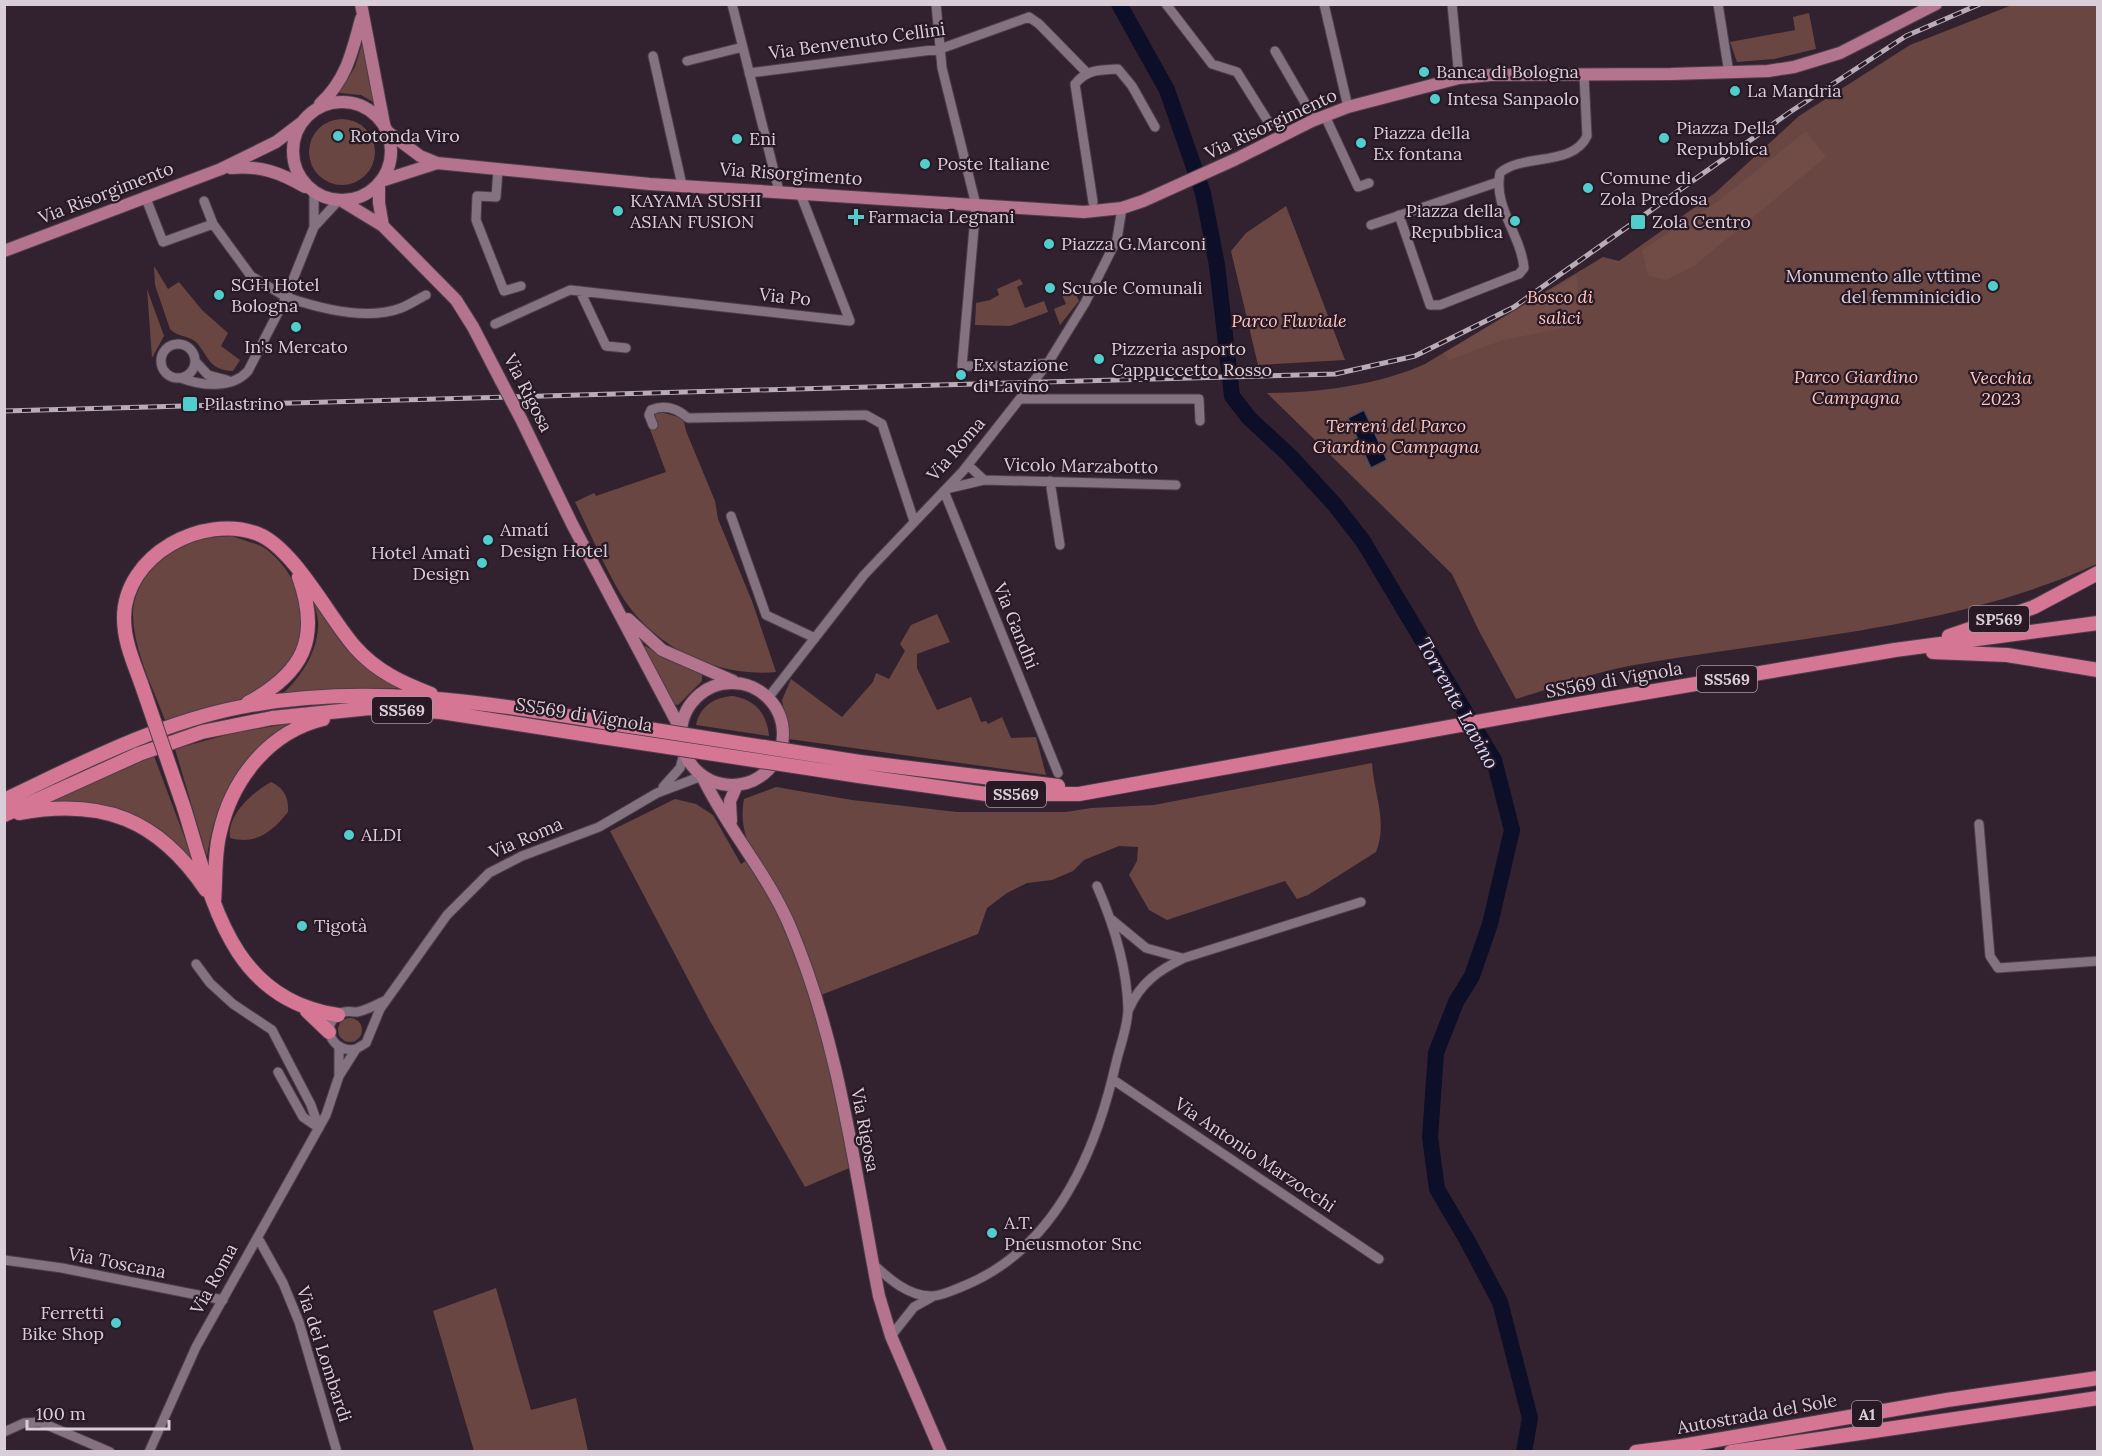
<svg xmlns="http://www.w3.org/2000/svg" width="2102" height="1456" font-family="Lora,serif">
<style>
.green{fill:#694642}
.forest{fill:#714c47}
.water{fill:#0d0e28;stroke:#4a485c;stroke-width:1.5}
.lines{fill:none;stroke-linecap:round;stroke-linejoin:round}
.river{stroke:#0d0e28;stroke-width:16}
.minor-tunnel{stroke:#4b3c48;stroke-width:9;stroke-dasharray:9 4.5;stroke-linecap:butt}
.minor-casing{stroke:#4c3e49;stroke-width:11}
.major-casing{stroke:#4c3e49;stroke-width:14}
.highway-casing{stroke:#4c3e49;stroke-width:16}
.minor{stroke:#857281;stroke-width:9}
.major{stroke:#b5748d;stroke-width:12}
.highway{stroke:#d57695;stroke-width:14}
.rail-casing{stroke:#b8acb6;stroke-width:5}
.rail{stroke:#281925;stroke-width:3;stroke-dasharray:9;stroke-linecap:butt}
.major-bridge-casing{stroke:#4c3e49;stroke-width:14;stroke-linecap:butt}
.highway-bridge-casing{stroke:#4c3e49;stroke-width:16;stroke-linecap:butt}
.major-bridge{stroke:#b5748d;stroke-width:12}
.highway-bridge{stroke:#d57695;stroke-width:14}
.poi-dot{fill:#52cdcd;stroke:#281925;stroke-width:2}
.labels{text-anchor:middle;stroke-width:4.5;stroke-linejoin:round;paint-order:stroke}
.shield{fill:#281925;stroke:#a498a2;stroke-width:1.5}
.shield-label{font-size:16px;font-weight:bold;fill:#d9ced7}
.street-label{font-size:18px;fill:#d9ced7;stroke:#281925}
.poi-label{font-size:18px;fill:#d9ced7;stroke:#281925;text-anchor:start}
.park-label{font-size:18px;font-style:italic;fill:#fec6be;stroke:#281925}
.water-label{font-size:20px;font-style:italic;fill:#d3d9fc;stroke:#281925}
</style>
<rect width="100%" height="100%" fill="#32222f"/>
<path class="green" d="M2012,5H2097V564C1950,631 1786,637 1629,666C1591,673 1553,688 1516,699L1479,631L1452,574L1267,393C1318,393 1378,385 1425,364L1603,257L1619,261L1715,193L1799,116L1910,45Z
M1809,13L1816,49L1774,59L1737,62L1730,42L1795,30L1793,17Z
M363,40L366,42L373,102L361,95L339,93L355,67Z
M309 152a33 33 0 1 1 66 0a33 33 0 1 1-66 0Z
M1286,206L1345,360L1258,365L1231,251L1246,233Z
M154,266L168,289L179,282L202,310L228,333L221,346L240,360L233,371C208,370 209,356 196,342C188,335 177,337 170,329L155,285Z
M1020,279L1023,284L1017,287L1025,308L1044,301L1048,312L1010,326L975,325L976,303L990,300L999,295L997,289Z
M147,289L164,336L152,358Z
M1074,290L1079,301L1060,325L1054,309L1066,304L1062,295Z
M660,412L683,418L686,431L715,501L718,519L752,601L776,672C716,678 651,646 620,593C603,564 590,532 575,502L594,493L596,496L666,472L648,424L656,413Z
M232,536C242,540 257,543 266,549C309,582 319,646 273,682C244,705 200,710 165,720C153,688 133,649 133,614C133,580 167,545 199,539C210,537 221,537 232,536Z
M311,594L343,641L406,688H371L279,697C299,680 317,654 318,627C319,617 314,604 311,594Z
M937,614L950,642L917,654V668L937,710L971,697L981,722L986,721L988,724L1002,717L1011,738L1036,737L1046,775L789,739L782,700L791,679L842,717L873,682L876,673L889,679L905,651L900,644L911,625Z
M645,646L702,675V681L678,705L672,704L643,647Z
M733,696C755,700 767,713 769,736L696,725C700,706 715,697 733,696Z
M293,723C240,762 217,791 207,857L175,749L233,733Z
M154,756L193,860C151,817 108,800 48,802Z
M1372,763C1374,794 1388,822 1376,852L1308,895L1297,899L1285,881L1167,920L1149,910L1129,875L1137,861L1138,847L1119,846L1084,860L1073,871L1052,880L1027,883L1007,893L987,908L978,934L821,995L854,1166L805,1187L710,1021L610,831L675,799L696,804L713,815L741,864L753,856C745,836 740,821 744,799L776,787L852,800L957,812H1066L1091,808L1154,805Z
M271,782C284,788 289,798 288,812C272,832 256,845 230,838C227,814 252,793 271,782Z
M338 1030a12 12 0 1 1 24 0a12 12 0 1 1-24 0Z
M496,1288L531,1410L576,1398L588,1451H474L433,1311Z"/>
<path class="forest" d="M1806,131L1826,157L1695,265L1667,280L1648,276L1642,250L1717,202Z
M1576,275L1583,324L1503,340L1449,360L1444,353Z"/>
<path class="water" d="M1364,410L1387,460L1371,468L1348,418Z"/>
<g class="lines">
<path class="river" d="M1119,4L1167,90L1203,193L1217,265L1232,396L1249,418L1290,456L1335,505L1363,541L1494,760L1512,830L1490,924L1472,976L1456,1002L1436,1053L1430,1137L1437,1189L1467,1240L1500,1302L1530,1418L1524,1452"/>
<path class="minor-tunnel" d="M1269,123L1275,132"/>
<defs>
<path id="minor" d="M732,4L779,191
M936,4L942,68L976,205L962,366H1021L1048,363
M1166,4L1212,64L1237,72L1269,123
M1324,4L1348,107
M1452,4L1459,78
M1718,4L1729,73
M1275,51L1315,120
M653,56L682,185
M687,61L743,47
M749,73L940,49L1029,17L1039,24L1087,73
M1325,116L1358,187L1369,183
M498,170L496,197L477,196L476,220L504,291L521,286
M314,192V227L286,297C318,308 367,321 401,308C409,305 418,299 426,295
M145,196L163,242L213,224
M1093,202L1075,84C1087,69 1100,70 1118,69L1132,86L1155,127
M1399,215L1430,305H1440L1519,274L1524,268C1521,235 1493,207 1500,173C1522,153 1573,167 1587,136L1584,75
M1371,225L1498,182
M314,227L339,200
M580,291L606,346L626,348
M495,324L570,290L850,321L800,193
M161 361a17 17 0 1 1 34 0a17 17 0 1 1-34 0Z
M195,361L208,375L227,380
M181,378C202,386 232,389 248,371L286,297L251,276L213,224L204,201
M1020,399H1199L1200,421
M653,425L649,415L651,410C665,404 678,409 688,418L866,415L882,424L914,521
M984,480L1176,485
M1050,481L1060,545
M946,489L984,480L968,465
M944,491L1058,773
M731,516L766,615L815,638
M768,698L864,575L963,471L1048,363L1085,303L1117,239L1122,208
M663,787L680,768L684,754
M1979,824L1990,956L1998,968L2098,961
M1112,920L1146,948L1182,958
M196,964L210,983L233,1004L272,1030L311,1105L319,1128
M1129,1009C1140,983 1159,970 1184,958L1361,902
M356,1049C335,1054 318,1028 339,1014C345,1010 350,1012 357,1012C367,1010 376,1005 384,1001
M278,1072L303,1117L319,1128
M339,1076L356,1049L366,1043L380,1009L447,915L489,873L522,856L599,827L657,793L702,776
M1112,1079L1379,1259
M258,1238L283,1283L299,1322L337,1452
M4,1260L62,1268L223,1300
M873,1264C888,1278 909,1297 932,1296C942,1296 956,1289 966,1285C1056,1247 1096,1152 1116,1063C1120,1046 1128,1026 1128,1009C1127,966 1114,925 1097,886
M891,1336L914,1307L932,1297
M4,1432L24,1423L40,1422L110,1452
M149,1452L196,1347L326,1115L339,1076V1048"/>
<path id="major" d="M361,4L384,124
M293 151a49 49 0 1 1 98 0a49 49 0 1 1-98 0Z
M320,104C346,80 352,53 361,19
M388,132L420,156L437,163L650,184L1084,212L1122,208L1143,201L1236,159L1312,121L1348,107L1459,78L1491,75L1671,74L1768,71L1794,67L1840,53L1936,4
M231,168C260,165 281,173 305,187
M381,181L437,163
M379,183V203L383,226
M342,201L383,226L456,300L473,327L501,381
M4,251L221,169L276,142L301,123
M521,419L572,524L681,730
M628,619L662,650L733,681
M681 734a51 51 0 1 1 102 0a51 51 0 1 1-102 0Z
M702,776C727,829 769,875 791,929C840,1045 855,1173 879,1296L891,1336L941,1452
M731,821L730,801L737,785"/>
<path id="highway" d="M1949,636L2034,607L2098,573
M1933,652L2007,655L2098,670
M141,683C133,661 124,641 124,618C124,555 203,513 258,534C294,548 330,619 355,647C376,671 402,683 431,694
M248,703C303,673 321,639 299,577
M860,762L1058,786
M859,776L986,794H1079L1560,707L1895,650L2098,623
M4,800C80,764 158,723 241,707C362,683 485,702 604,722
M184,808C212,897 228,999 338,1015
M19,813C103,798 158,819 206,890
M4,815L139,754L202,732L272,718L370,708L441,712L602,737
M214,902C216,879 214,854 220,832C232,779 269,732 323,719
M307,1011L329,1032
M1636,1452L1682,1446L1947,1400L2098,1378
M1731,1452L2098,1398"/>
</defs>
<use href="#minor" class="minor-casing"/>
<use href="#major" class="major-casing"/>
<use href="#highway" class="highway-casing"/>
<use href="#minor" class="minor"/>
<use href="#major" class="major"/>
<use href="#highway" class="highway"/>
<defs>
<path id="rail" d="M4,411L1335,374L1415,356L1514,307L1790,112L1906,36L1980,4"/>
</defs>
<use href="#rail" class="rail-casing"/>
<use href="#rail" class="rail"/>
<defs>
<path id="major-bridge" d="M501,381L521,419"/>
<path id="highway-bridge" d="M141,683L184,808
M604,722L860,762
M602,737L859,776"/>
</defs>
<use href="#major-bridge" class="major-bridge-casing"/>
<use href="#highway-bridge" class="highway-bridge-casing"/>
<use href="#major-bridge" class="major-bridge"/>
<use href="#highway-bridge" class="highway-bridge"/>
</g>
<g class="poi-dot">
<circle cx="1424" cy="72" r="6"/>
<circle cx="1735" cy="91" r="6"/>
<circle cx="1435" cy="99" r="6"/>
<circle cx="338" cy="136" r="6"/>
<circle cx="1664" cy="138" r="6"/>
<circle cx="737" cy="139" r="6"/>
<circle cx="1361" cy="143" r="6"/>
<circle cx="925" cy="164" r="6"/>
<circle cx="1588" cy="188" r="6"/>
<circle cx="618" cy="211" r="6"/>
<path d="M853 208h6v6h6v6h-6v6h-6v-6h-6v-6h6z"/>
<circle cx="1515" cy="221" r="6"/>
<rect x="1630" y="214" width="16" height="16" rx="3"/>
<circle cx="1049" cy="244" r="6"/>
<circle cx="1993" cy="286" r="6"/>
<circle cx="1050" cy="288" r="6"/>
<circle cx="219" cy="295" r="6"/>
<circle cx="296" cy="327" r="6"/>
<circle cx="1099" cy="359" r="6"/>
<circle cx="961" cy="375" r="6"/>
<rect x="182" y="396" width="16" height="16" rx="3"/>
<circle cx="488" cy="540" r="6"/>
<circle cx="482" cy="563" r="6"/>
<circle cx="349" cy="835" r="6"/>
<circle cx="302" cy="926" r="6"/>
<circle cx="992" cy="1233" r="6"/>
<circle cx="116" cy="1323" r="6"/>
</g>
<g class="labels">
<g class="shield">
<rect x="1969" y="606" width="60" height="26" rx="4.5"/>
<rect x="1697" y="666" width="60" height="26" rx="4.5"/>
<rect x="372" y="697" width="60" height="26" rx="4.5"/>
<rect x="986" y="781" width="60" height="26" rx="4.5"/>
<rect x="1852" y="1401" width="30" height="26" rx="4.5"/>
</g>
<g class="shield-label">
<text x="1999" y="625">SP569</text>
<text x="1727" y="685">SS569</text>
<text x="402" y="716">SS569</text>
<text x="1016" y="800">SS569</text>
<text x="1867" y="1420">A1</text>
</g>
<g class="street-label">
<text transform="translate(857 41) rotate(-8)" y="6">Via Benvenuto Cellini</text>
<text transform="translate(1271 124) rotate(-25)" y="6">Via Risorgimento</text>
<text transform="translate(791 174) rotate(4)" y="6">Via Risorgimento</text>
<text transform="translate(106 193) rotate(-21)" y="6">Via Risorgimento</text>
<text transform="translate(785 297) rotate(6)" y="6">Via Po</text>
<text transform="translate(528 393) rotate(63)" y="6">Via Rigosa</text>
<text transform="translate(956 449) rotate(-49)" y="6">Via Roma</text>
<text transform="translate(1081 466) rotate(1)" y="6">Vicolo Marzabotto</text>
<text transform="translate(1016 626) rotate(68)" y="6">Via Gandhi</text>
<text transform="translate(1614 680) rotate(-10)" y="6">SS569 di Vignola</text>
<text transform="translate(584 715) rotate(9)" y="6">SS569 di Vignola</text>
<text transform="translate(526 838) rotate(-23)" y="6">Via Roma</text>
<text transform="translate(865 1130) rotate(79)" y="6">Via Rigosa</text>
<text transform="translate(1255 1155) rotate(34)" y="6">Via Antonio Marzocchi</text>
<text transform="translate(117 1263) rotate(11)" y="6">Via Toscana</text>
<text transform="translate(214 1279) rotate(-61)" y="6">Via Roma</text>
<text transform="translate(324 1354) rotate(72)" y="6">Via dei Lombardi</text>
<text transform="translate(1757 1414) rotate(-10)" y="6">Autostrada del Sole</text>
</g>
<g class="poi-label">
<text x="1436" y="78">Banca di Bologna</text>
<text x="1747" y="97">La Mandria</text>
<text x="1447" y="105">Intesa Sanpaolo</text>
<text x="1676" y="134">Piazza Della<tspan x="1676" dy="21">Repubblica</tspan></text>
<text x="1373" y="139">Piazza della<tspan x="1373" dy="21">Ex fontana</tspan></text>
<text x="350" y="142">Rotonda Viro</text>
<text x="749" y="145">Eni</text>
<text x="937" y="170">Poste Italiane</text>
<text x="1600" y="184">Comune di<tspan x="1600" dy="21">Zola Predosa</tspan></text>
<text x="630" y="207">KAYAMA SUSHI<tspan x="630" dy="21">ASIAN FUSION</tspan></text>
<text x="1503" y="217" text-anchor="end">Piazza della<tspan x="1503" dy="21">Repubblica</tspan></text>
<text x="868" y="223">Farmacia Legnani</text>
<text x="1652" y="228">Zola Centro</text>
<text x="1061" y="250">Piazza G.Marconi</text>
<text x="1981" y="282" text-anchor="end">Monumento alle vttime<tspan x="1981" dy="21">del femminicidio</tspan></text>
<text x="231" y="291">SGH Hotel<tspan x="231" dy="21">Bologna</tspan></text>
<text x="1062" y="294">Scuole Comunali</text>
<text x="296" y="353" text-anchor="middle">In's Mercato</text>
<text x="1111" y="355">Pizzeria asporto<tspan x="1111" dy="21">Cappuccetto Rosso</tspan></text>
<text x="973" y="371">Ex stazione<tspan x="973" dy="21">di Lavino</tspan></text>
<text x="204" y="410">Pilastrino</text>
<text x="500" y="536">Amatí<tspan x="500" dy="21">Design Hotel</tspan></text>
<text x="470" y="559" text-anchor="end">Hotel Amatì<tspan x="470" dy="21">Design</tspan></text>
<text x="361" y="841">ALDI</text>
<text x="314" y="932">Tigotà</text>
<text x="1004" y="1229">A.T.<tspan x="1004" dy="21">Pneusmotor Snc</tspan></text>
<text x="104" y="1319" text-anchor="end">Ferretti<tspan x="104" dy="21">Bike Shop</tspan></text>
</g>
<g class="park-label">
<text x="1560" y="303">Bosco di<tspan x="1560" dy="21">salici</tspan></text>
<text x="1289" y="327">Parco Fluviale</text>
<text x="1856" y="383">Parco Giardino<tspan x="1856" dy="21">Campagna</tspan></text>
<text x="2001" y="384">Vecchia<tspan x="2001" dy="21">2023</tspan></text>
<text x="1396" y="432">Terreni del Parco<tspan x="1396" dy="21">Giardino Campagna</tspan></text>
</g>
<g class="water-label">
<text transform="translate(1458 703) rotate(61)" y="7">Torrente Lavino</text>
</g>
</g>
<rect width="2102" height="1456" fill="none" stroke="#d9ced7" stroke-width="12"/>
<path d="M27 1420v9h142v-9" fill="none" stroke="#d9ced7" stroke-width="3"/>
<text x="36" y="1420" font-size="18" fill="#d9ced7" stroke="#281925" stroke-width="4.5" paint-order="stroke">100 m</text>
</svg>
